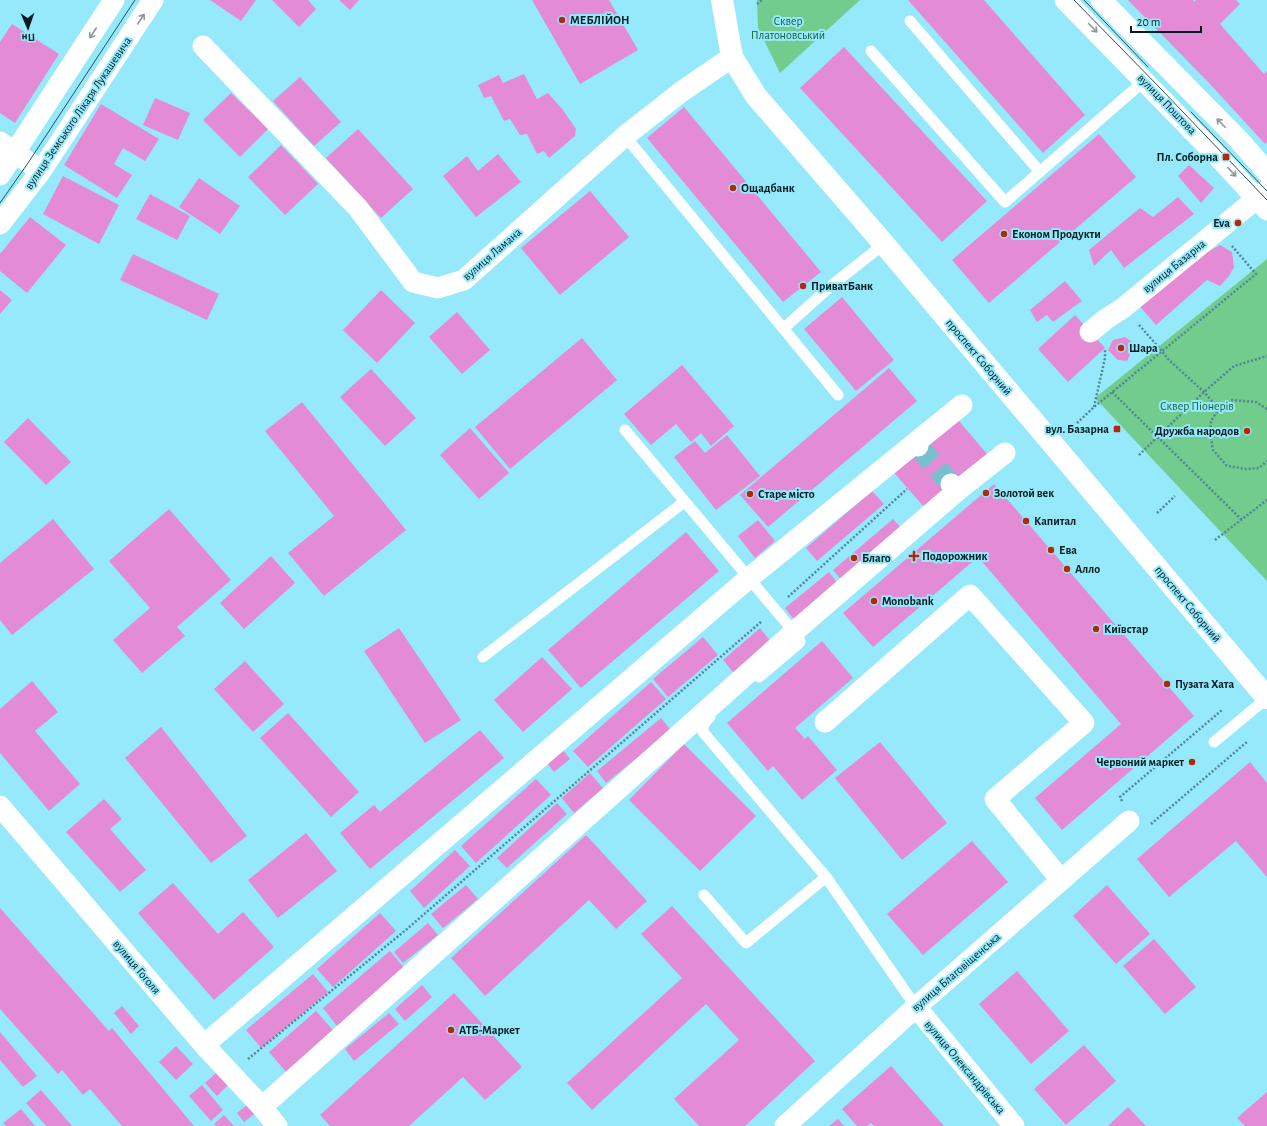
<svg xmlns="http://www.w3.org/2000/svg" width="1267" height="1126" font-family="'Alegreya Sans',sans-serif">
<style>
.green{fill:#71cc8e}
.building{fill:#e38cd5}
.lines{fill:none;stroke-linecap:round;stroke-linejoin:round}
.street-tunnel{stroke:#78c0d0;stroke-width:21;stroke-dasharray:21 10;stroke-linecap:butt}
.path{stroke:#4f8792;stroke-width:2.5;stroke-dasharray:2 2;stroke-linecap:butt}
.lane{stroke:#fff;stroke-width:11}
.street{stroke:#fff;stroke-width:21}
.primary{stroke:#fff;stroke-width:22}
.tram{stroke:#2a525a;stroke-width:1}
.oneway{stroke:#8e999c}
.poi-dot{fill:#b42809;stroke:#95e9fb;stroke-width:1.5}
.labels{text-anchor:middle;stroke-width:4;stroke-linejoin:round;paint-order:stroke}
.poi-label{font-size:12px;font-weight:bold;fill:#041d22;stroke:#95e9fb;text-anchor:start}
.park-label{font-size:12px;fill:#186337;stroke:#95e9fb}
.street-label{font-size:12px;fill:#041d22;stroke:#95e9fb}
</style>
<rect width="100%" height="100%" fill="#95e9fb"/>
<path class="green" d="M757,0H860L780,73L758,28Z
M1267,259V581L1095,398Z"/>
<path class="building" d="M210,0H256L241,21Z
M272,0H308L316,9L299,27Z
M339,0H359L350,10Z
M532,0H609L638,50L580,84Z
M908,0H984L1085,115L1043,153Z
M1128,0H1193L1194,2L1196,0H1236L1240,4L1220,24L1264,74L1267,71V142L1265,144L1210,84Z
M12,24L59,54L15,123L0,113V42Z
M844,47L987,201L942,242L800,88Z
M524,74L537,99L548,93L563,110L576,129L575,136L549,158L544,151L537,154L527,134L520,135L510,119L504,121L491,96L484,98L478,85L499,75L503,83Z
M300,77L341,122L314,146L273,101Z
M231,93L268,129L240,157L203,120Z
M155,98L190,113L178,140L143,125Z
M101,104L159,139L145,161L123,148L114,164L132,175L117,198L64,165Z
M684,107L821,272L783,302L647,138Z
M358,129L413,189L381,218L326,158Z
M1099,134L1136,177L989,303L952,260Z
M281,145L318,184L285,215L248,177Z
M498,154L521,182L476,217L443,176L467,156L478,171Z
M1189,165L1214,188L1201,203L1178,176Z
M63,176L119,205L99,244L43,214Z
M199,178L240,206L220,234L179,207Z
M590,191L629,237L560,295L521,248Z
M150,194L190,216L177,240L136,219Z
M1178,197L1194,214L1124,268L1111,250L1094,266L1089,250L1140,208L1153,217Z
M30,217L66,245L27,293L0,271V254Z
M1220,245L1232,252L1234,267L1229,276L1220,286L1207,280L1156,325L1137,303L1204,254Z
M133,254L219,294L207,320L120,280Z
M1065,281L1082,301L1053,322L1047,315L1037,322L1030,310Z
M0,290L12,300L0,314Z
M381,290L415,323L377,363L343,330Z
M842,297L894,360L856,391L804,329Z
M457,312L490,350L462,374L429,337Z
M1075,315L1105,348L1068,382L1038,349Z
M1125,337L1135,344L1127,361L1118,360L1108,350L1113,340Z
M582,338L617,380L510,469L475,427Z
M682,365L734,426L711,446L701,433L691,442L676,424L651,445L624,414Z
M889,368L917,401L768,527L740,495Z
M371,369L416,418L385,446L340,397Z
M302,402L406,530L324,596L288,553L334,516L265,431Z
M954,415L987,454L924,507L890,468Z
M28,418L71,462L46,485L4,442Z
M470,428L509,473L479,499L440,455Z
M727,435L760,476L716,510L674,457L695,441L705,453Z
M994,484L1194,716L1062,830L1035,798L1121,724L978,557L873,647L843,613Z
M872,491L884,504L817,561L806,548Z
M169,509L231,580L177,627L185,636L142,673L113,640L150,608L109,561Z
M53,519L94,569L12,635L0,620V563Z
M893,519L903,530L843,582L833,570Z
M758,520L775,541L755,558L738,536Z
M686,532L719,571L581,688L548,650Z
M271,556L295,583L244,629L220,603Z
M829,572L840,586L796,622L785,608Z
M399,628L461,720L425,743L364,651Z
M760,628L771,642L734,673L723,660Z
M703,637L718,655L668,697L653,679Z
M822,641L853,678L795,728L805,739L808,736L837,770L802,800L773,766L768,771L727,723Z
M542,657L572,689L523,732L494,700Z
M245,661L284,704L253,732L214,689Z
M32,681L58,712L35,731L80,784L49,811L0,753V709Z
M651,682L666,699L588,767L573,751Z
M288,713L359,792L331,817L260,738Z
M661,718L671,730L606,783L597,771Z
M161,727L247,836L211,863L125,758Z
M480,730L504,758L370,869L340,833L374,805L380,812Z
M880,742L947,823L902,860L835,778Z
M684,744L756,816L700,871L629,800Z
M559,745L570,759L554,772L543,758Z
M1250,762L1267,783V877L1236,841L1169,897L1137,859Z
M590,773L603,788L574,813L562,798Z
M536,779L551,795L476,863L461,846Z
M104,799L122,819L110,829L146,870L120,892L66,832Z
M557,803L567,814L507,868L497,858Z
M306,833L337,871L278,918L248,880Z
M586,835L647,901L616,929L589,900L485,996L451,958Z
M972,841L1008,882L923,955L887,914Z
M455,850L470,866L424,908L410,891Z
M173,883L218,934L243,912L274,947L214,1000L138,913Z
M466,885L478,899L443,928L431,914Z
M1107,885L1150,934L1116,964L1073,916Z
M672,906L815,1061L745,1126H699L674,1099L739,1040L706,1004L592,1110L567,1083L682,978L641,934Z
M0,908L109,1031L112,1028L194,1126H122L90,1089L83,1095L62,1070L58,1074L0,1009Z
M380,913L396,931L333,987L317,969Z
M428,923L438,935L403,963L394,952Z
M1154,939L1196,987L1165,1014L1123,966Z
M390,951L405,969L337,1026L323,1008Z
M1017,971L1069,1031L1031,1064L979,1004Z
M313,974L328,992L261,1048L246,1030Z
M422,985L432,997L405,1021L395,1009Z
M454,993L522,1067L485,1100L463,1077L409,1126H330L320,1115Z
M122,1006L139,1026L131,1034L114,1013Z
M316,1011L333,1030L286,1072L269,1052Z
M389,1013L399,1024L354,1061L345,1049Z
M0,1032L37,1076L23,1087L0,1060Z
M1084,1045L1116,1081L1066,1125L1034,1089Z
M176,1046L193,1064L176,1080L159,1062Z
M891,1066L944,1126H874L871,1123L867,1126H857L842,1109Z
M218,1071L230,1083L217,1096L205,1083Z
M202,1085L223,1110L211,1121L189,1096Z
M41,1090L72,1126H46L26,1103Z
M1267,1092V1126H1245L1237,1118Z
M251,1102L258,1111L244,1122L237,1113Z
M1128,1107L1146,1126H1108Z
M21,1109L35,1126H6L3,1123Z
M224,1115L234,1126H216L214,1124Z
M838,1119L844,1126H829Z"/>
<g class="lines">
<path class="street-tunnel" d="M918,446L951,484"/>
<path class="path" d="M757,4L762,0
M1139,325L1162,351L1168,359L1204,392L1219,409
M1112,392L1242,520
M1094,407L1105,358V349
M1267,409L1256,402L1231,400L1219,409L1211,421L1210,433L1213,450L1227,466L1246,469L1259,468L1267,461
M1077,423L1094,407L1256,274L1232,246
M1139,455L1204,392L1234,366L1267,356
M1157,513L1175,496
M1215,540L1267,500
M788,597L907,489
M1122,801L1120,797L1222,710
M1151,824L1248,741
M248,1059L407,929L762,621"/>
<path class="lane" d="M910,21L1040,172
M871,51L1005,202L1144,81
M625,136L838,395
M784,328L832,285L884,244
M625,430L799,638L800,642L797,645L759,677
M483,657L684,502
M710,717C705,722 702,725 703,732L826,877L916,1007
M1214,742L1267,698
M704,895L746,943L826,877"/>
<path class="street" d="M1065,0L1221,160L1267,210
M1101,0L1238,139L1267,172
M203,46L358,208L413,282L438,288L464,280L625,136L681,92L732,57
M0,142L41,171
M0,175L114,0
M0,224L41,171L153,0
M1090,332L1106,319L1123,308L1267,190
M915,443L962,405
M957,491L1005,453
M825,722L970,595L1084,723L995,799L1061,880
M0,806L204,1045L262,1107L277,1126
M916,1007L1014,1126
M204,1045L749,578L915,443L918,446
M262,1107L794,632L957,491L951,484
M785,1126L916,1007L1129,821"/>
<path class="primary" d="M722,0L732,57L756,96L884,244L1267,698"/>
<path class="tram" d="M1074,0L1162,90L1267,200
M1084,0L1148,67
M1191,112L1267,191
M0,203L28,163L135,0"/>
</g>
<defs><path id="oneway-shaft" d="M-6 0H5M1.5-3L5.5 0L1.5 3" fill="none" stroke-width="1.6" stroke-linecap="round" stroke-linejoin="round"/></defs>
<g class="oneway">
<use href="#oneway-shaft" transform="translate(141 19) rotate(-57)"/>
<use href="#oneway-shaft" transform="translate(1093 28) rotate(46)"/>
<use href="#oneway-shaft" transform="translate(93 33) rotate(123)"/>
<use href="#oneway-shaft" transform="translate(1221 123) rotate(-134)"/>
<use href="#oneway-shaft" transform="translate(1232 172) rotate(47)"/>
</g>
<g class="poi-dot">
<circle cx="562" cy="20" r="4"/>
<rect x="1222" y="153" width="8" height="8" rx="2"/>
<circle cx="733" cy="188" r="4"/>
<circle cx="1238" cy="223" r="4"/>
<circle cx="1004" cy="234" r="4"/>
<circle cx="803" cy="286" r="4"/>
<circle cx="1121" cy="348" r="4"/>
<rect x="1113" y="425" width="8" height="8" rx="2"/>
<circle cx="1247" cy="431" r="4"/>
<circle cx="986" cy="493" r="4"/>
<circle cx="750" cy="494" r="4"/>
<circle cx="1026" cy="521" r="4"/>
<circle cx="1051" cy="550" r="4"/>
<path d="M912 550h4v4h4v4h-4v4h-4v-4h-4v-4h4z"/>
<circle cx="854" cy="558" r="4"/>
<circle cx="1067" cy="569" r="4"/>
<circle cx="874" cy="601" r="4"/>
<circle cx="1096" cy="629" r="4"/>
<circle cx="1167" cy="684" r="4"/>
<circle cx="1192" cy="762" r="4"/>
<circle cx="451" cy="1030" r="4"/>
</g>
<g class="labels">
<g class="poi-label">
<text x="570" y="24">МЕБЛІЙОН</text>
<text x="1218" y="161" text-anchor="end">Пл. Соборна</text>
<text x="741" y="192">Ощадбанк</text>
<text x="1230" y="227" text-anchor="end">Eva</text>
<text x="1012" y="238">Економ Продукти</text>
<text x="811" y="290">ПриватБанк</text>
<text x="1129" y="352">Шара</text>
<text x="1109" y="433" text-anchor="end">вул. Базарна</text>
<text x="1239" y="435" text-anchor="end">Дружба народов</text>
<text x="994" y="497">Золотой век</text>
<text x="758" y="498">Старе мiсто</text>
<text x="1034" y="525">Капитал</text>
<text x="1059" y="554">Ева</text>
<text x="922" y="560">Подорожник</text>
<text x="862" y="562">Благо</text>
<text x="1075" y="573">Алло</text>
<text x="882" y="605">Monobank</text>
<text x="1104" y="633">Київстар</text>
<text x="1175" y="688">Пузата Хата</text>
<text x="1184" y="766" text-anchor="end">Червоний маркет</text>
<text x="459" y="1034">АТБ-Маркет</text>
</g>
<g class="park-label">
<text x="788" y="25">Сквер<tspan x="788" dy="14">Платоновський</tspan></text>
<text x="1197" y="410">Сквер Піонерів</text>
</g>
<g class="street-label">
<text transform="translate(1167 104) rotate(46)" y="4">вулиця Поштова</text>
<text transform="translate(78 113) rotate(-56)" y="4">вулиця Земського Лікаря Лукашевича</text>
<text transform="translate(492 254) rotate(-41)" y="4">вулиця Ламана</text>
<text transform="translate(1174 266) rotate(-39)" y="4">вулиця Базарна</text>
<text transform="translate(979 357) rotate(50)" y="4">проспект Соборний</text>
<text transform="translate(1188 604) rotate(50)" y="4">проспект Соборний</text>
<text transform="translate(137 967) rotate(50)" y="4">вулиця Гоголя</text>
<text transform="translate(956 972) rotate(-41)" y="4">вулиця Благовіщенська</text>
<text transform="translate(965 1067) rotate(50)" y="4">вулиця Олександрівська</text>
</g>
</g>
<g transform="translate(28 28) rotate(178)" stroke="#95e9fb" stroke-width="3" paint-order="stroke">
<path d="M0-3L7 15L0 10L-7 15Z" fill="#041d22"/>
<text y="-6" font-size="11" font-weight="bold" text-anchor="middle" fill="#041d22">Пн</text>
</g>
<path d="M1131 26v6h70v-6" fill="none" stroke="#041d22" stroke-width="2"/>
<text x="1137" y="26" font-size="12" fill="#041d22" stroke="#95e9fb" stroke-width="3" paint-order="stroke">20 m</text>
</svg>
